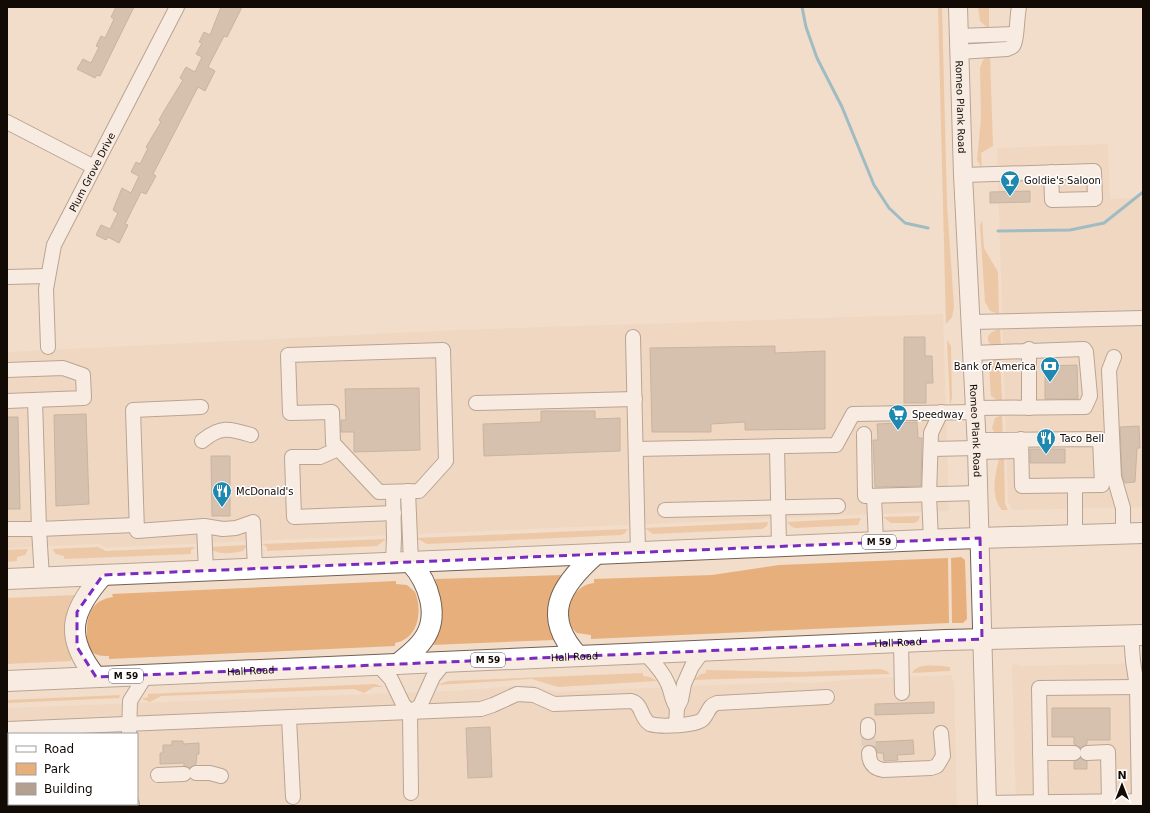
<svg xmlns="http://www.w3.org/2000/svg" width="1150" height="813" font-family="'DejaVu Sans',sans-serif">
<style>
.built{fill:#ecd1b9;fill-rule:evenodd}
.green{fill:#e7af7c}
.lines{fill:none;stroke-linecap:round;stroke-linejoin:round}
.stream{stroke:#3c94ba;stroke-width:3}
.building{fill:#b4a08e;stroke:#958170}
.minor-tunnel{stroke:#d0bdac;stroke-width:14;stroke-dasharray:14 7;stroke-linecap:butt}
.minor-casing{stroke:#736050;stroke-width:16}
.major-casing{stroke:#736050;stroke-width:20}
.highway-casing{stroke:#736050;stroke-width:22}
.minor{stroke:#fff;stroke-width:14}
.major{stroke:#fff;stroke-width:18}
.highway{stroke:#fff;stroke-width:20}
.marked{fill:none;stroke:#7b2cbf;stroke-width:3;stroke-dasharray:8 5;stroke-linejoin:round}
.labels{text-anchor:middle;stroke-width:3;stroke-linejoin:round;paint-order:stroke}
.shield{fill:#fff;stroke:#585450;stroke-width:1}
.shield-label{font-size:9px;font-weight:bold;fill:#110a05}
.street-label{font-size:10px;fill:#110a05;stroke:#fff}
.poi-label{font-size:10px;fill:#110a05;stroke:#fff;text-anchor:start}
</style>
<rect width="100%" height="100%" fill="#f2ddca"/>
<path class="built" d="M1108,144L1110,199L1143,198V507L1012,510L1008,502L997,148Z
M943,314L949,511L118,547L107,548L99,544L7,548V352L456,330Z
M1143,663V806H1016L1012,667L1014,664L1022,666Z
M951,675L954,682L957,806H7V708L451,691L531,685L555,692L790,682L811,683L855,679ZM9,734H137V804H9Z"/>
<path class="green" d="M938,7H942L947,204L954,307L952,317L946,324Z
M978,7H989V29L980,21Z
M990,55L993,146L981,153L982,168L977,160L981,118L980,68L983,60Z
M982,220L984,248L998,272L999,314L990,311L985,302L980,226Z
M1000,329L1001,348L992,346C983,338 990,331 1000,329Z
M947,340L951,346L952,398L950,405Z
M1000,358L1002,400H997L991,396L989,368L992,361Z
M1002,415L1003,437L996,435L992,428L995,418Z
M1004,455L1005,504L1008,510H1002C990,496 995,475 999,459Z
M920,516L918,521L914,523H891L883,517Z
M861,518L858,525L796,528L792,527L787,522Z
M768,522L767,526L762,529L653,534L645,528Z
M628,529L624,534L621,535L427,544L416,538Z
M386,539L377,546L267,551V547L262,544Z
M247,545L243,551C233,553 215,556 210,547Z
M98,547L106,551L196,547L191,550V554L64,559V556L56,554L52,549Z
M28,549L25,555L17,557V561L7,562V550Z
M961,557L965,560L967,619L963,623H952L951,558Z
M948,558L949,623L591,639V635L577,633C559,618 571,585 594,583V579L712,575L779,565Z
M563,575L554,640L431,645L435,579Z
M396,581V584L407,585L415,592C423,612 418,639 395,643V646L109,659V656C103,656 96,656 91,651C88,647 87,641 87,636C86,616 91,600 113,597L112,594Z
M75,595L71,661L7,664V598Z
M942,666L950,667V671L912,673C918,663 932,666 942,666Z
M880,669L887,671L890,674L693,680L701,674L706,673V670L801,672Z
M643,673V676L650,677L657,681L558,687L532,679L437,685L448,681Z
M375,684L384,687H374L364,693L354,689L161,696L150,702L142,699L148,697V694Z
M120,695L119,698L7,703V700Z"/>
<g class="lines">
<path class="stream" d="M802,7L806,27L817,58L842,107L874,185L889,208L905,223L928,228
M998,231L1070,230L1104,223L1143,192"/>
</g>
<path class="building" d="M116,7H134L100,76L97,75L95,78L77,69L83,59L91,63L99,47L96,46L101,36L105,38L114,19L111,17Z
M221,7H242L227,37L224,36L208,67L215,71L205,91L198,87L153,174L156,176L146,194L141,192L125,224L128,225L119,243L108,237L106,240L96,235L101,225L110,229L118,213L113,210L122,188L131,193L139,176L131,172L136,162L140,164L148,148L146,147L161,122L159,120L164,111L183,80L180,78L186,67L195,72L202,57L196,54L202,43L199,42L204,32L210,35Z
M1030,191V202L990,203V192Z
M904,337H925V356H932L933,383H926V403H904Z
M775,346V353L825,351V429L745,430V422L711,424V432H652L650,348Z
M1077,365L1078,399H1045V366Z
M419,388L420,450L354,452V432H341V420H346L345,389Z
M541,411H595V419L620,418V451L484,456L483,424L541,422Z
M86,414L89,504L56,506L54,415Z
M7,417H18L20,509H7Z
M917,422L918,438H922L921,486L875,487L873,440H878L877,424Z
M1139,426L1140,448H1137L1135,482L1125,483L1122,476L1120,427Z
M1030,449H1065V463H1030Z
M211,456H230V516H212Z
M934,702V713L875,715V704Z
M1052,708H1110V740H1087V744L1081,748L1074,744V737H1052Z
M490,727L492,777L468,778L466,728Z
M874,738V742L913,740L914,754L897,755L898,760L884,761L883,753H878L872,745L865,746V740H868Z
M172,741H183V744L199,743V754H197L196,764L189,768L184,766V763L160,764V753H163V745H172Z
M1080,758L1087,761V769H1074V762Z"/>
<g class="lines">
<path class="minor-tunnel" d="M868,732L869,753"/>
<defs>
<g id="minor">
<path d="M958,36L1015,34"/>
<path d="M958,52L1007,49C1009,48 1011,48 1013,46C1017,42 1017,15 1019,7"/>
<path d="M7,122L94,167"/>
<path d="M963,175L1094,171L1095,199L1052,200L1051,172"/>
<path d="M7,277L47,276"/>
<path d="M970,322L1143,318"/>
<path d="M633,337L638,553"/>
<path id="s1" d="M48,347L46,289L54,245L177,7"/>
<path d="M1029,349V408"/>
<path d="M443,350L446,461L419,491L379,492L333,443L332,412L290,413L288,355Z"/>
<path d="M972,353L1084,349L1086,352L1090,396L1085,407L975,408"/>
<path d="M1114,357L1109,370L1114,477L1123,508V534"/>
<path d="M7,370L63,368L83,375L84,398L7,401"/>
<path d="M35,400L39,529L136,525"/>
<path d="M476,403L635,399"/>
<path d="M201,407L133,410L137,531L204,526L223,529L236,528L253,522L255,569"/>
<path d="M864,434L865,496L978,493"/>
<path d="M976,440L1100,439L1102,485L1022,486L1021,439"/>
<path d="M202,441C220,426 229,428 251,435"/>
<path d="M777,446L779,547"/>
<path d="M338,449L320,457H292L294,517L394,513"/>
<path d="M636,449L836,445L853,414L975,412"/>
<path d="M931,449L977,448"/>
<path d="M977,452L1021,451"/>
<path d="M408,491L411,563"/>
<path d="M874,496L876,542"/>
<path d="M665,510L838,506"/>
<path d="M204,526L206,571"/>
<path d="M7,529H39L42,578"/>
<path d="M1075,535V486"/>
<path d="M931,540L929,495L931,433L941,412"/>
<path d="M393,563L394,537L393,492"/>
<path d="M901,642L902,693"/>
<path d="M645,653C654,663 663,672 668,684C672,693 671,699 677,708"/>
<path d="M378,665L391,679L403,704L410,712L420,706L433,677L445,662"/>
<path d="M410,712L411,793"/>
<path d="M289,718L293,797"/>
<path d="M676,725L677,708L681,700L684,684L692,666L703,651"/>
<path d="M868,725V732"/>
<path d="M7,729L481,709L493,705L517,694L534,695L554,704L631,701C643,704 640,718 650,724C660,727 697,726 703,719C709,712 708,706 717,703L827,697"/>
<path d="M129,734L130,701L146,675"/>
<path d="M869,753C869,763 873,768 883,770L931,768L937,766L943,756L941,733"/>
<path d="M1040,753H1074"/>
<path d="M1087,753L1108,752L1109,801"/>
<path d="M196,773H210L221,776"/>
<path d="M158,775L184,774"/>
<path d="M7,791H9"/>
<path d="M1041,802L1039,688L1137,687"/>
<path d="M987,803L1139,801L1137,687L1133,661L1131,635"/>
<path d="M132,804V806"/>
</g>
<g id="major">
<path id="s2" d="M958,7L963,175L977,448L987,806"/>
</g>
<g id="highway">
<path d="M7,579L949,539L1143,533"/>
<path d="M578,656C541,616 560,586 595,555"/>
<path d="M398,664C407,656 417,649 423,640C441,616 428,582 411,563"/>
<path d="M96,677C64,637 70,612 103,575"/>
<path id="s3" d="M7,681L946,640L1143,635"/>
</g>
</defs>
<use href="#minor" class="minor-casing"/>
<use href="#major" class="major-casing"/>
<use href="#highway" class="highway-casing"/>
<use href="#minor" class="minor"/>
<use href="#major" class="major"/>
<use href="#highway" class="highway"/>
</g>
<path d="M0 0H1150V813H0ZM980,538L982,639L96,677L77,647V612L103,575Z" fill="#f2ddca" fill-opacity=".55" fill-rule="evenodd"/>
<path class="marked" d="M980,538L982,639L96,677L77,647V612L103,575Z"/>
<defs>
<symbol id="bar-pin" viewBox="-11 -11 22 30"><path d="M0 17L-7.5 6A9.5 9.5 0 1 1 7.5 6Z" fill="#1f88b0" stroke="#fff"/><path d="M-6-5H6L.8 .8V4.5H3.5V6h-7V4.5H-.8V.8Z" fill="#fff"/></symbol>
<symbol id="bank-pin" viewBox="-11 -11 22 30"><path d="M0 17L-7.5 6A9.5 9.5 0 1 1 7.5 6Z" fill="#1f88b0" stroke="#fff"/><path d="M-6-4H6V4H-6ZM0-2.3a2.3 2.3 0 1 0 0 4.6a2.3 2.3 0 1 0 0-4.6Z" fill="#fff"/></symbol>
<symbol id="supermarket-pin" viewBox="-11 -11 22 30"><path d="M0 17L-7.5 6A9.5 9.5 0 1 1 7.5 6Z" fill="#1f88b0" stroke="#fff"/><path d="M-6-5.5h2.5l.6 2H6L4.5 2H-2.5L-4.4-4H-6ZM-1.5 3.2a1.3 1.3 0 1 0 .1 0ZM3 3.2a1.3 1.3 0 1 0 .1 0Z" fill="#fff"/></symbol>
<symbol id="restaurant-pin" viewBox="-11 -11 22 30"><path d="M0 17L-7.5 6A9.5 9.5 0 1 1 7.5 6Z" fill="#1f88b0" stroke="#fff"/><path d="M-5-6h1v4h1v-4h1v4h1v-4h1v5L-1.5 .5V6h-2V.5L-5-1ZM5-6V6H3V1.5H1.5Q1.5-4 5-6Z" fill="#fff"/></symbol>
</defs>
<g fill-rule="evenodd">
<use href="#bar-pin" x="999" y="169" width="22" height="30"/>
<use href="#bank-pin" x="1039" y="355" width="22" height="30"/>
<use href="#supermarket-pin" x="887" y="403" width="22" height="30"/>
<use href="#restaurant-pin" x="1035" y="427" width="22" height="30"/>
<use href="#restaurant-pin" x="211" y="480" width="22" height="30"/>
</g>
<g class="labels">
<g class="shield">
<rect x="862" y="535" width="34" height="14" rx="3"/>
<rect x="471" y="653" width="34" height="14" rx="3"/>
<rect x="109" y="669" width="34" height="14" rx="3"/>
</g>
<g class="shield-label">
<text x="879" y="545">M 59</text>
<text x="488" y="663">M 59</text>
<text x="126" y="679">M 59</text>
</g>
<g class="street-label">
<text dy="4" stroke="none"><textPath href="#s2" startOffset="100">Romeo Plank Road</textPath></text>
<text dy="4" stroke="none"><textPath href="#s1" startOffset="185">Plum Grove Drive</textPath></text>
<text dy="4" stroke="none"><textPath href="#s2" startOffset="424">Romeo Plank Road</textPath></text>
<text dy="4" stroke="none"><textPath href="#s3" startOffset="892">Hall Road</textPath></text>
<text dy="4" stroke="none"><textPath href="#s3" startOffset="568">Hall Road</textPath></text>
<text dy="4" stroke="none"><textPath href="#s3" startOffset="244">Hall Road</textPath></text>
</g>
<g class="poi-label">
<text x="1024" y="184">Goldie's Saloon</text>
<text x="1036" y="370" text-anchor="end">Bank of America</text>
<text x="912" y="418">Speedway</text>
<text x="1060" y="442">Taco Bell</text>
<text x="236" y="495">McDonald's</text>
</g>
</g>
<rect width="1150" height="813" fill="none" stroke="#110a05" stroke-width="16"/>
<rect x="8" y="733" width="130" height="72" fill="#ffffff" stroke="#a09d9b"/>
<rect x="16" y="746" width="20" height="6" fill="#ffffff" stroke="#a09d9b"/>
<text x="44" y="753" font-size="12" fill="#110a05">Road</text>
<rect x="16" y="763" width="20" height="12" fill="#e7af7c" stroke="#a09d9b"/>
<text x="44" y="773" font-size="12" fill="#110a05">Park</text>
<rect x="16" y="783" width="20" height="12" fill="#b4a08e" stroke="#a09d9b"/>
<text x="44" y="793" font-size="12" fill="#110a05">Building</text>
<g transform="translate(1122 785)" stroke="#ffffff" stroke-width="3" paint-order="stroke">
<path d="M0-3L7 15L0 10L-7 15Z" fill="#110a05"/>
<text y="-6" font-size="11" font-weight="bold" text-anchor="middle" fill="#110a05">N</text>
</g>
</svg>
